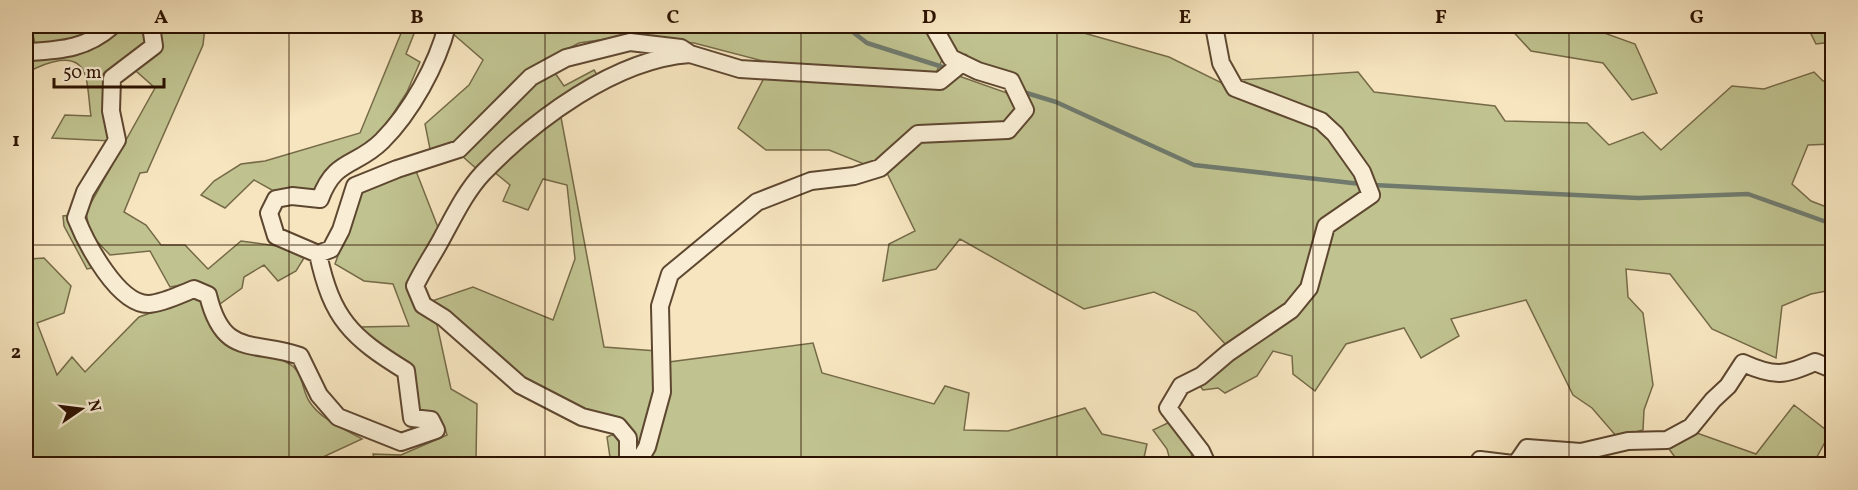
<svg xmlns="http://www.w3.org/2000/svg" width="1858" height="490" font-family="Vollkorn,serif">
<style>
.green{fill:#c0c390;stroke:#766a48;stroke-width:1.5}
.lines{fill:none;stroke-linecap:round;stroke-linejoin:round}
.stream{stroke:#707a6d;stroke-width:4.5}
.street-casing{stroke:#5e4730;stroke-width:20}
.street{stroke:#f9eed5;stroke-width:16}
.grid{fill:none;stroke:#2c1200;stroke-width:1.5;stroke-opacity:0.55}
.neatline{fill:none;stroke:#2c1200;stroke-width:2}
.grid-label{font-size:20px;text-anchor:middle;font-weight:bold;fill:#2c1200}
</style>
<rect width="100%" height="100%" fill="#f6e5bf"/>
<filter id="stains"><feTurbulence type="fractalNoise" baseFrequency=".00333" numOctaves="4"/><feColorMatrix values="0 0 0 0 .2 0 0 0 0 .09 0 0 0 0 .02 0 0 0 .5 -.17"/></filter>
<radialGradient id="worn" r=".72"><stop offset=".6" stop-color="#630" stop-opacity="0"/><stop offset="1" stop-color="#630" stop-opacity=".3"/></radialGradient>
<path class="green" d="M31,26H104L92,37L36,48Z
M121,26H148L149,46L106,79L111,141L52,138L65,115L91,116C89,104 89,90 86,78C79,47 43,64 26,73V61Z
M158,26H205L203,45L147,172L140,173L124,212L146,225L161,245H185L208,269L241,241L277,246L304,258L296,271L278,281L264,265L244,277L242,288L220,304L209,287L192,283L170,287L150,251L110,255L90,234L86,212L155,88L136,71L159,52Z
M404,26H417L406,54L420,62L407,92L391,117L372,141L325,171L316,194L272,190L254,180L225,208L201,195L214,181L241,164L265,161L360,133Z
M458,26H922L943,58L934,77L767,62L694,43L626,36L579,43L525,71L456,146L430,149L425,124L469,85L483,60L452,33Z
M940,26H1059L1169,57L1222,83L1231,93L1320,127L1354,172L1360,192L1321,223L1309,255L1301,292L1283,309L1227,346L1196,312L1154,292L1084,309L960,239L936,269L883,281L889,244L915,231L886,171L922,139L986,137L1029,110L1012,76L979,65L954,51Z
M1508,26H1585L1635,44L1657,93L1632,100L1603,63L1531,51Z
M1807,26H1832V42L1816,44Z
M594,70L601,81L479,171L461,155L535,80L555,73L564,86Z
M1358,72L1374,92L1495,106L1505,121L1587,123L1609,145L1643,132L1661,150L1732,86L1764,89L1814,72L1823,81L1832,79V144L1808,145L1792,184L1811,201L1832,209V290L1811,294L1782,306L1776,358L1712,329L1670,274L1626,269L1628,297L1643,313L1653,385L1644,410L1643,430L1617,437L1592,408L1573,395L1526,300L1451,319L1459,336L1421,358L1404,328L1346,344L1315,391L1293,374L1292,356L1273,351L1257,376L1225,393L1218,388L1203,390L1197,382L1295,313L1331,230L1376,198L1373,177L1346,135L1256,92L1239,80Z
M956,75L1010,94L1018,109L1006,127L918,130L874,168L829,150H766L738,128L764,78Z
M560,112L604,347L657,351L656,394L634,464L632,437L522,382L426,303L473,287L553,320L575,259L567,185L543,179L528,210L503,201L510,185L493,171Z
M416,171L439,230L406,283L417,311L436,320L451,389L477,404L476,459L576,464H376L373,454L401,455L447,435C443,418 437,416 420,412L417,389L409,362L369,338L360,327L409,326L393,284L364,281L335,264L361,190Z
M71,215L97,267L87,269L64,226L63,216Z
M26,253L29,259L44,258L71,286L64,313L37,323L57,375L72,357L85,372L139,317L199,296C205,307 207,320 213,331C230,362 266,348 291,365C303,373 302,390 309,401C320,419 344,429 362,439L308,464H26Z
M813,343L822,373L934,404L945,386L969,393L964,430L1008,431L1085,408L1102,434L1147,444L1143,462L1133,464H642L669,362Z
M1794,405L1830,433L1813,464H1680L1669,449L1697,433L1756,454Z
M1172,421L1191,445L1192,464H1171L1167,449L1153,430Z
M614,434L621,445L620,464H611L607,437Z"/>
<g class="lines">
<path class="stream" d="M845,26L867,43L949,69
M1020,91L1056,102L1194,165L1361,184
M1373,185L1638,198L1748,194L1832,224"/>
<defs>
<path id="street" d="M151,26L154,46L112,78L111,111L117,140L85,192L76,218C86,243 118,305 149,304C164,303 181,294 194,289L208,295C223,358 253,340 300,356L319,395L338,417L401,442L436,430L431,420L412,418L406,371C351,337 332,319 318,254L276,236L269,213L276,199L292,196L320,199C335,158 356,167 382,141C411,112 437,65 447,26
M690,54L740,69L940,81L962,63
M26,55L30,52C63,50 87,48 112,26
M318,254L331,249L341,230L355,186L397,169L459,149L531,77L566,58L630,42L681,48L690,54C615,59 534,120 483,173C466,191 454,216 442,238C433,255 423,269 415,286L423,305L444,318L520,385L582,417L618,426L628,438V464
M637,464L647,447L662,392L660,306L670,274L757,202L811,181L854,176L880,168L918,134L1008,130L1025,110L1011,81L978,71L951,58L933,26
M1207,464L1201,451L1168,408L1181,386L1201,376L1228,353L1291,310L1309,288L1326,226L1371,195L1362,172L1335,134L1321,121L1235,88L1221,63L1214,26
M1478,464L1480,460L1513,464
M1516,464L1527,448L1581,452L1628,441L1667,440L1691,427L1713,400L1728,386L1743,363C1774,377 1785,376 1815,362L1832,369"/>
</defs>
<use href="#street" class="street-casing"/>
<use href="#street" class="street"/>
</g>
<path class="grid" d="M289,26V464M545,26V464M801,26V464M1057,26V464M1313,26V464M1569,26V464M26,245H1832"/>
<rect width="1858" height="490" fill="none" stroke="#f6e5bf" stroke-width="66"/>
<g transform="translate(81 409) rotate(76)" stroke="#f9eed5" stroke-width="4.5" paint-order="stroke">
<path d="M0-4.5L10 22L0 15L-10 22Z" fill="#2c1200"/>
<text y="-9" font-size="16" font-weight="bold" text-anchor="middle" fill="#2c1200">N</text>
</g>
<path d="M54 78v9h110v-9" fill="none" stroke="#2c1200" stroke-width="3"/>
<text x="63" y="78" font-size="18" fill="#2c1200" stroke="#f9eed5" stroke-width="4.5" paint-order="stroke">50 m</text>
<rect x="33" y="33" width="1792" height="424" class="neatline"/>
<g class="grid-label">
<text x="161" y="23">A</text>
<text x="417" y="23">B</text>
<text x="673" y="23">C</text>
<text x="929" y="23">D</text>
<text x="1185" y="23">E</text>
<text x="1441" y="23">F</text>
<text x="1697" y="23">G</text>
<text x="16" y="146">1</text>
<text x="16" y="358">2</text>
</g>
<rect width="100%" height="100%" filter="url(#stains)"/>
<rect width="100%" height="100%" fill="url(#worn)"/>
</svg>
